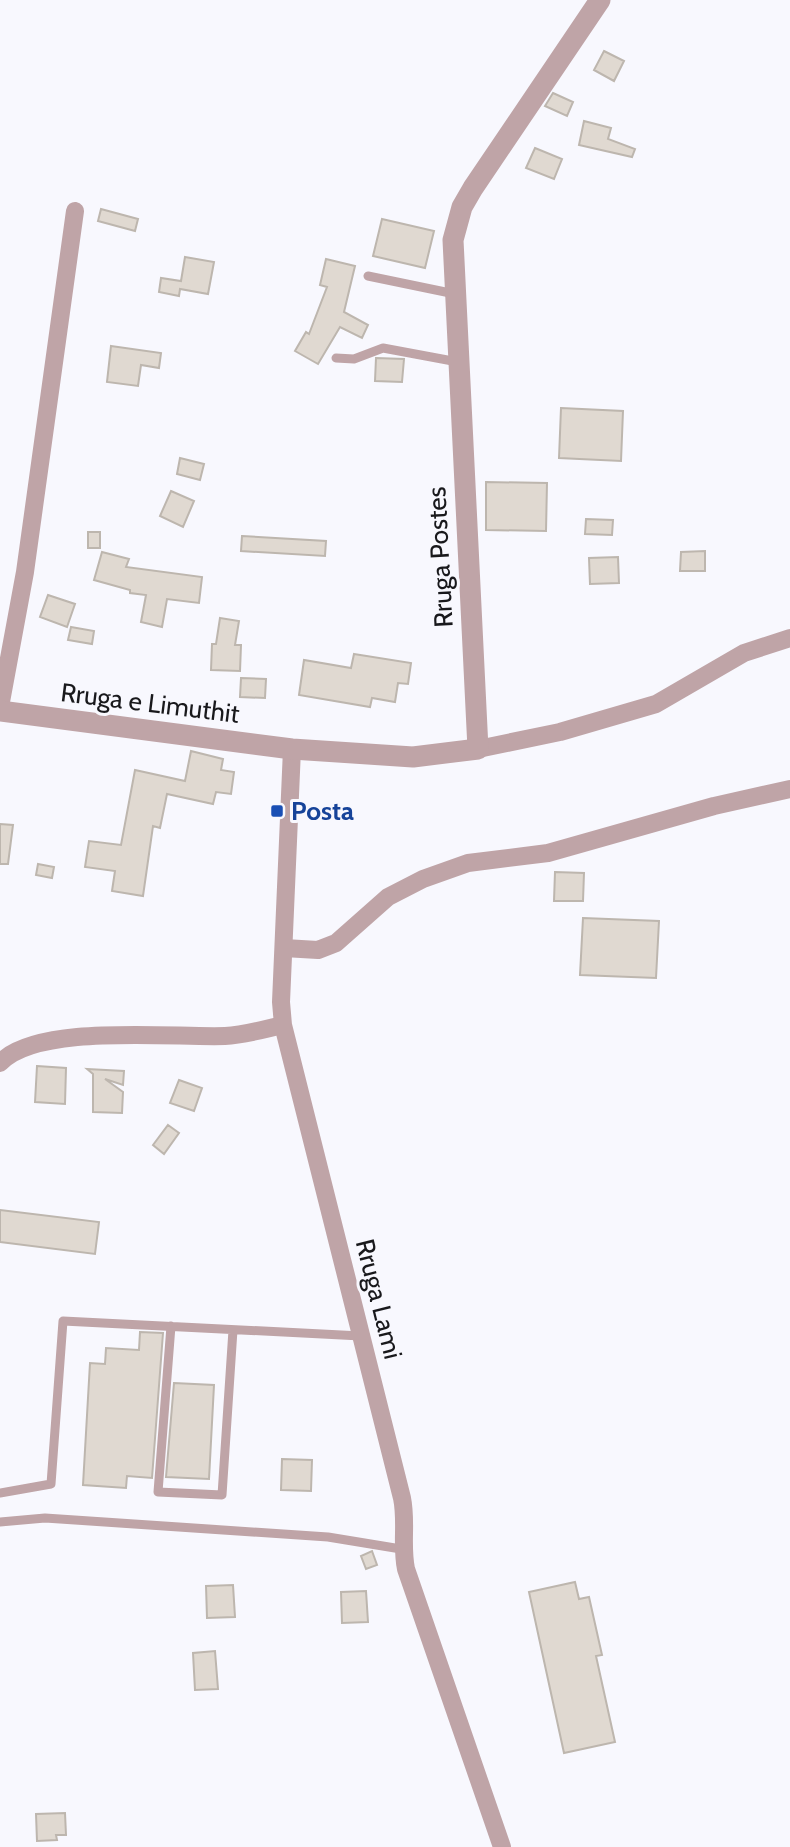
<svg xmlns="http://www.w3.org/2000/svg" width="790" height="1847" font-family="Cabin,sans-serif">
<style>
.building{fill:#e0d9d1;stroke:#bdb6ae;stroke-width:2}
.lines{fill:none;stroke-linecap:round;stroke-linejoin:round}
.service{stroke:#bfa4a7;stroke-width:9}
.minor{stroke:#bfa4a7;stroke-width:18}
.tertiary{stroke:#bfa4a7;stroke-width:21}
.transit-dot{fill:#1a4fb4;stroke:#f8f8fe;stroke-width:2.5}
.labels{text-anchor:middle;stroke-width:6;stroke-linejoin:round;paint-order:stroke}
.street-label{font-size:26px;fill:#19191c;stroke:#f8f8fe}
.transit-label{font-size:26px;font-weight:bold;fill:#164399;stroke:#f8f8fe;text-anchor:start}
</style>
<rect width="100%" height="100%" fill="#f8f8fe"/>
<path class="building" d="M604,51L624,61L614,81L594,70Z
M553,93L573,102L567,116L545,106Z
M584,121L611,128L608,139L635,149L632,157L579,145Z
M535,148L562,159L554,179L526,168Z
M101,209L138,219L135,231L98,221Z
M382,219L434,231L425,268L373,256Z
M185,257L214,262L208,294L180,289L179,296L159,292L161,278L181,281Z
M326,259L355,266L344,312L368,325L362,338L340,327L318,364L295,351L306,332L309,334L327,287L320,285Z
M111,346L161,353L159,368L141,365L138,386L107,382Z
M376,358L404,359L402,382L375,381Z
M561,408L623,411L621,461L559,458Z
M180,458L204,464L200,480L177,474Z
M486,482L547,483L546,531L486,530Z
M171,491L194,501L183,527L160,516Z
M586,519L613,520L612,535L585,534Z
M88,532H100V548H88Z
M242,536L326,541L325,556L241,551Z
M705,551V571H680L681,552Z
M102,552L129,559L126,567L202,577L199,603L167,599L162,627L141,622L146,595L130,593V590L94,580Z
M618,557L619,583L590,584L589,558Z
M48,595L75,604L67,627L40,617Z
M220,618L239,621L235,645H241L240,671L211,670L212,644H216Z
M71,627L94,631L92,644L68,640Z
M354,654L411,663L408,684L398,683L395,702L372,698L370,707L299,695L304,660L351,668Z
M241,678L266,679L265,698L240,697Z
M191,751L223,759L221,770L234,772L231,794L216,792L213,804L167,794L160,828L153,826L143,896L112,891L115,871L85,867L89,841L121,845L135,770L185,781Z
M0,824L13,825L8,864H0Z
M38,864L54,867L52,878L36,875Z
M555,872L584,873L583,901H554Z
M583,918L659,921L656,978L580,975Z
M37,1066L66,1068L65,1104L35,1102Z
M87,1069L124,1071L123,1085L105,1079L123,1092L122,1113L93,1112V1074Z
M179,1080L202,1088L194,1111L170,1103Z
M168,1125L179,1133L164,1154L153,1145Z
M0,1210L99,1222L95,1254L0,1242Z
M140,1332L163,1333L152,1478L127,1476L126,1488L83,1485L90,1363L105,1364L106,1348L139,1350Z
M174,1383L214,1385L209,1479L166,1477Z
M282,1459L312,1460L311,1491L281,1490Z
M372,1551L377,1565L366,1569L361,1556Z
M575,1582L579,1599L589,1597L602,1655L596,1656L615,1742L564,1753L529,1592Z
M233,1585L235,1617L207,1618L206,1586Z
M366,1591L368,1622L342,1623L341,1592Z
M215,1651L218,1689L195,1690L193,1653Z
M65,1813L66,1835H56L57,1840L37,1841L36,1814Z"/>
<g class="lines">
<path class="service" d="M368,276L455,294
M336,358L354,359L383,348L458,362
M171,1326L158,1492L222,1495L233,1330
M0,1493L51,1484L63,1321L361,1336
M0,1522L45,1518L328,1537L401,1549"/>
<path class="minor" d="M0,707L25,572L75,211
M292,749L281,1002L283,1025L402,1498C407,1522 401,1545 406,1569L502,1847
M478,749L560,732L656,704L744,653L790,638
M284,948L318,950L336,943L388,897L423,879L468,863L548,853L714,806L790,789
M0,1063C37,1023 172,1038 225,1036C245,1035 265,1029 283,1025"/>
<path class="tertiary" d="M0,711L292,749L413,757L478,749L453,240L462,207L473,188L600,0"/>
</g>
<rect class="transit-dot" x="270" y="804" width="14" height="14" rx="3.5"/>
<g class="labels">
<g class="street-label">
<text transform="translate(440 557) rotate(-93)" y="9">Rruga Postes</text>
<text transform="translate(150 703) rotate(7)" y="9">Rruga e Limuthit</text>
<text transform="translate(379 1299) rotate(76)" y="9">Rruga Lami</text>
</g>
<g class="transit-label">
<text x="291" y="820">Posta</text>
</g>
</g>
</svg>
